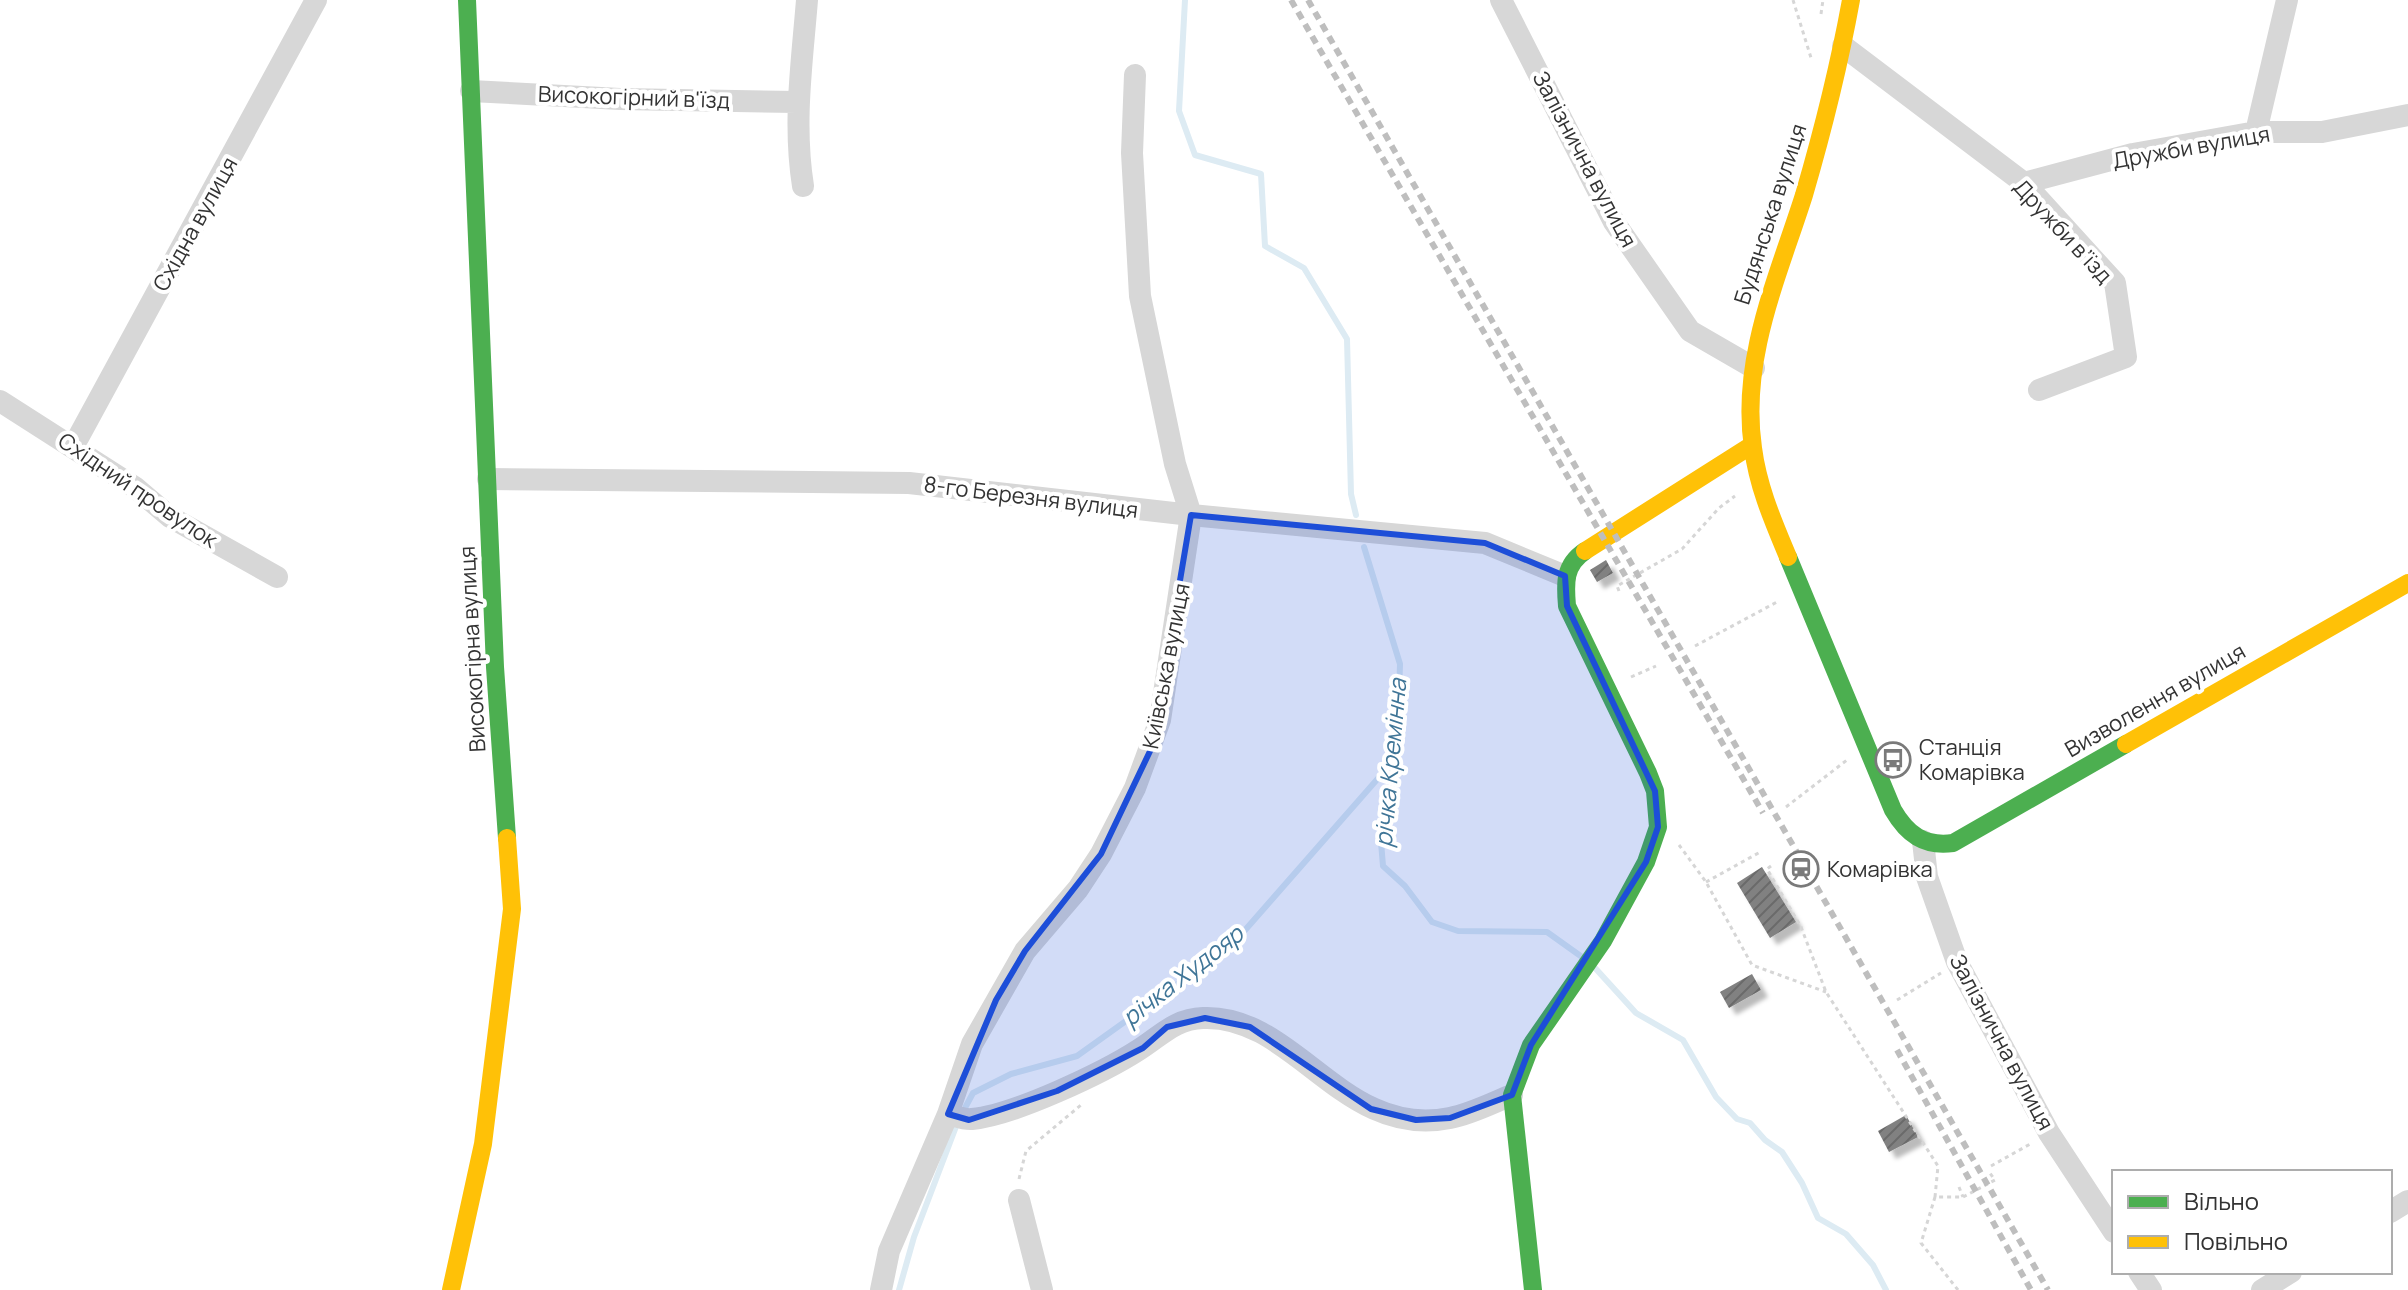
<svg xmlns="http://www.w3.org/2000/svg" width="2408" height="1290" font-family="Manrope,sans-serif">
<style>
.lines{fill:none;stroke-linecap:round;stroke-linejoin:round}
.stream{stroke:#ddebf3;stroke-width:6}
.building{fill:url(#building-hatch);filter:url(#shadow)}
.path{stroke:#d6d6d6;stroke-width:3;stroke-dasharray:4 4;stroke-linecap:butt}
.street{stroke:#d7d7d7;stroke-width:22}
.fast{stroke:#4caf50;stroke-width:18}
.slow{stroke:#ffc107;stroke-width:18}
.rail{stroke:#bebebe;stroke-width:6;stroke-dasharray:8 6;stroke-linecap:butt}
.marked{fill:#1d4ed8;fill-opacity:0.2;stroke:#1d4ed8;stroke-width:6;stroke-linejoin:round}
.labels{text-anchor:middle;stroke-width:8;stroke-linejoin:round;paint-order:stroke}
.street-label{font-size:22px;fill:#333;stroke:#fff}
.poi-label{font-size:22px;fill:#333;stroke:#fff;text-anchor:start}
.water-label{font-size:24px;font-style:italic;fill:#3f7597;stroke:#fff}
</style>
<defs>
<pattern id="building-hatch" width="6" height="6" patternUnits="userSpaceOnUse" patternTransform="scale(2)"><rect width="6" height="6" fill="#818181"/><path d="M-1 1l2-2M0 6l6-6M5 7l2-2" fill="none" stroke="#6a6a6a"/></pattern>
<filter id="shadow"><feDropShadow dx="7" dy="7" stdDeviation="2" flood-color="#0004"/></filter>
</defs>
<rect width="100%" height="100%" fill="#fff"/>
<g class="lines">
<path class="stream" d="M1185,0L1179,111L1195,155L1261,174L1265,246L1304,268L1347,339L1351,494L1356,515
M1364,547L1400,664L1397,757L1388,792L1390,809L1381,842L1383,866L1405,886L1432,922L1458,931L1547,932L1582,957
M1596,969L1636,1013L1683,1040L1716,1097L1737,1119L1750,1123L1765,1140L1782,1152L1802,1183L1818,1218L1846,1234L1873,1265L1886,1290
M966,1106L973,1093L1011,1074L1077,1056L1232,945L1395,759
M899,1290L914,1237L957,1124"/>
</g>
<path class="building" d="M1606,560L1613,573L1597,582L1590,570Z
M1762,867L1796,922L1770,938L1737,883Z
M1752,974L1761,990L1729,1008L1720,992Z
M1906,1115L1918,1137L1889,1152L1878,1131Z"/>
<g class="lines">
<path class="path" d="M1793,0L1812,61
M1821,14L1823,0
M1619,591L1617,586L1682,549L1719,508L1735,496
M1695,646L1777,602
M1631,677L1656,666
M1786,807L1847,760
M1679,845L1706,882L1752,965L1826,992
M1771,866L1767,869L1801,927L1826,992L1938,1166L1935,1197
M1706,882L1762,851
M1897,1000L1941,973
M1991,1166L2032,1143
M1019,1179L1026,1151L1081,1105
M1959,1187L1963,1197
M1958,1290L1921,1243L1935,1197H1963L1995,1180L1989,1172"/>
<path class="street" d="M1501,0L1614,222L1690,331L1754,368
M1843,46L2024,183L2115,283L2126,357L2039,390
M471,91L620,99L797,102
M2256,132L2287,0
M2024,183L2133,154L2256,132H2322L2408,115
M803,186C793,123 802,63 807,0
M0,401L136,488L170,517L277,577
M73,447L316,0
M488,479L909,483L1191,515L1485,543L1565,576
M1923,841L1927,877L1957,962L2049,1133L2114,1232
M948,1114C956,1116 964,1120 972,1119C1014,1115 1103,1073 1140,1049C1162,1035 1175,1019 1203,1018C1295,1014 1343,1140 1450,1118C1471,1114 1492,1103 1512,1095
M1019,1200L1042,1290
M2390,1212L2408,1201
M2139,1272L2151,1290
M881,1290L889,1251L948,1114L972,1044L1025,951L1078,889L1101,854L1135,788L1160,720L1191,515L1175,464L1140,296L1132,153L1135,75
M2262,1290L2291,1272"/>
<path class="fast" d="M467,0L495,667L507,838
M1788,557L1893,810C1907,834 1924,847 1953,843L2126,744
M1533,1290L1512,1095L1531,1045L1603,941L1646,862L1658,827L1655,791L1648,773L1567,606C1565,583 1564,565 1585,551"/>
<path class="slow" d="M1585,551L1752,445
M1788,557C1773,521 1758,487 1753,448C1740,359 1778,277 1804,195C1823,130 1839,66 1851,0
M2126,744L2408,583
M451,1290L483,1144L512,909L507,838"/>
<path class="rail" d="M1291,0L1763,813
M1308,0L2048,1290
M1897,1050L2031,1290"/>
</g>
<path class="marked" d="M1191,515L1485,543L1565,576L1567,606L1655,791L1658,827L1646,862L1531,1045L1512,1095L1450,1118L1416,1120L1371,1109L1250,1027L1205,1018L1167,1027L1143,1048L1057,1091L969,1120L948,1114L996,1000L1025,951L1101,854L1152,747Z"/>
<defs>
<symbol id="bus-ring" viewBox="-11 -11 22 22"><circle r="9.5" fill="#fff" stroke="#7a7a7a" stroke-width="1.5"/><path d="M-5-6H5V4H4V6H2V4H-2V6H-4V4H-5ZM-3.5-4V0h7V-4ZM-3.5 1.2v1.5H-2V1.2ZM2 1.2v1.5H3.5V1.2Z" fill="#7a7a7a"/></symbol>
<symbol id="station-ring" viewBox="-11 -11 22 22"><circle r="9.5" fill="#fff" stroke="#7a7a7a" stroke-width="1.5"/><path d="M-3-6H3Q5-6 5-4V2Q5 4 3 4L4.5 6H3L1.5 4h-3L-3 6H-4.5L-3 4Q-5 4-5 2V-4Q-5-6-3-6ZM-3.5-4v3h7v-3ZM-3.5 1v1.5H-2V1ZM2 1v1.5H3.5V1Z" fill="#7a7a7a"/></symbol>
</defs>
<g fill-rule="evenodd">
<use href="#bus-ring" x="1873" y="740" width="40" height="40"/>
<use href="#station-ring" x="1781" y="849" width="40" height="40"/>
</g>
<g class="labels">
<g class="street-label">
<text transform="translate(634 97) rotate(2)" y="8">Високогірний в'їзд</text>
<text transform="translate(2191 147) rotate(-10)" y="8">Дружби вулиця</text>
<text transform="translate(1585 159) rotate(62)" y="8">Залізнична вулиця</text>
<text transform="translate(1770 214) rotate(-72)" y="8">Будянська вулиця</text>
<text transform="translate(195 224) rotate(-61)" y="8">Східна вулиця</text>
<text transform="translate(2063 231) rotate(47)" y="8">Дружби в’їзд</text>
<text transform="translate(138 490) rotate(34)" y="8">Східний провулок</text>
<text transform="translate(1031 497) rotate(7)" y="8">8-го Березня вулиця</text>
<text transform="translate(472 649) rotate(-93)" y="8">Високогірна вулиця</text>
<text transform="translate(1166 666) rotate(-79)" y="8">Київська вулиця</text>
<text transform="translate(2155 700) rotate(-30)" y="8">Визволення вулиця</text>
<text transform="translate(2002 1042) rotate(62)" y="8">Залізнична вулиця</text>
</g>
<g class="poi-label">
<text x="1919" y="755">Станція<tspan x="1919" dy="25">Комарівка</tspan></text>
<text x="1827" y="877">Комарівка</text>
</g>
<g class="water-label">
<text transform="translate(1391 763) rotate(-85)" y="8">річка Кремінна</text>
<text transform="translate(1183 976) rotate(-38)" y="8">річка Худояр</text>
</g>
</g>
<rect x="2112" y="1170" width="280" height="104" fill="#ffffff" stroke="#adadad" stroke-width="2"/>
<rect x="2128" y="1196" width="40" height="12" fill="#4caf50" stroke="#adadad" stroke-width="2"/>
<text x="2184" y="1210" font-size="24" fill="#333333">Вільно</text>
<rect x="2128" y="1236" width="40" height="12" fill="#ffc107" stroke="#adadad" stroke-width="2"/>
<text x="2184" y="1250" font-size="24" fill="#333333">Повільно</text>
</svg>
